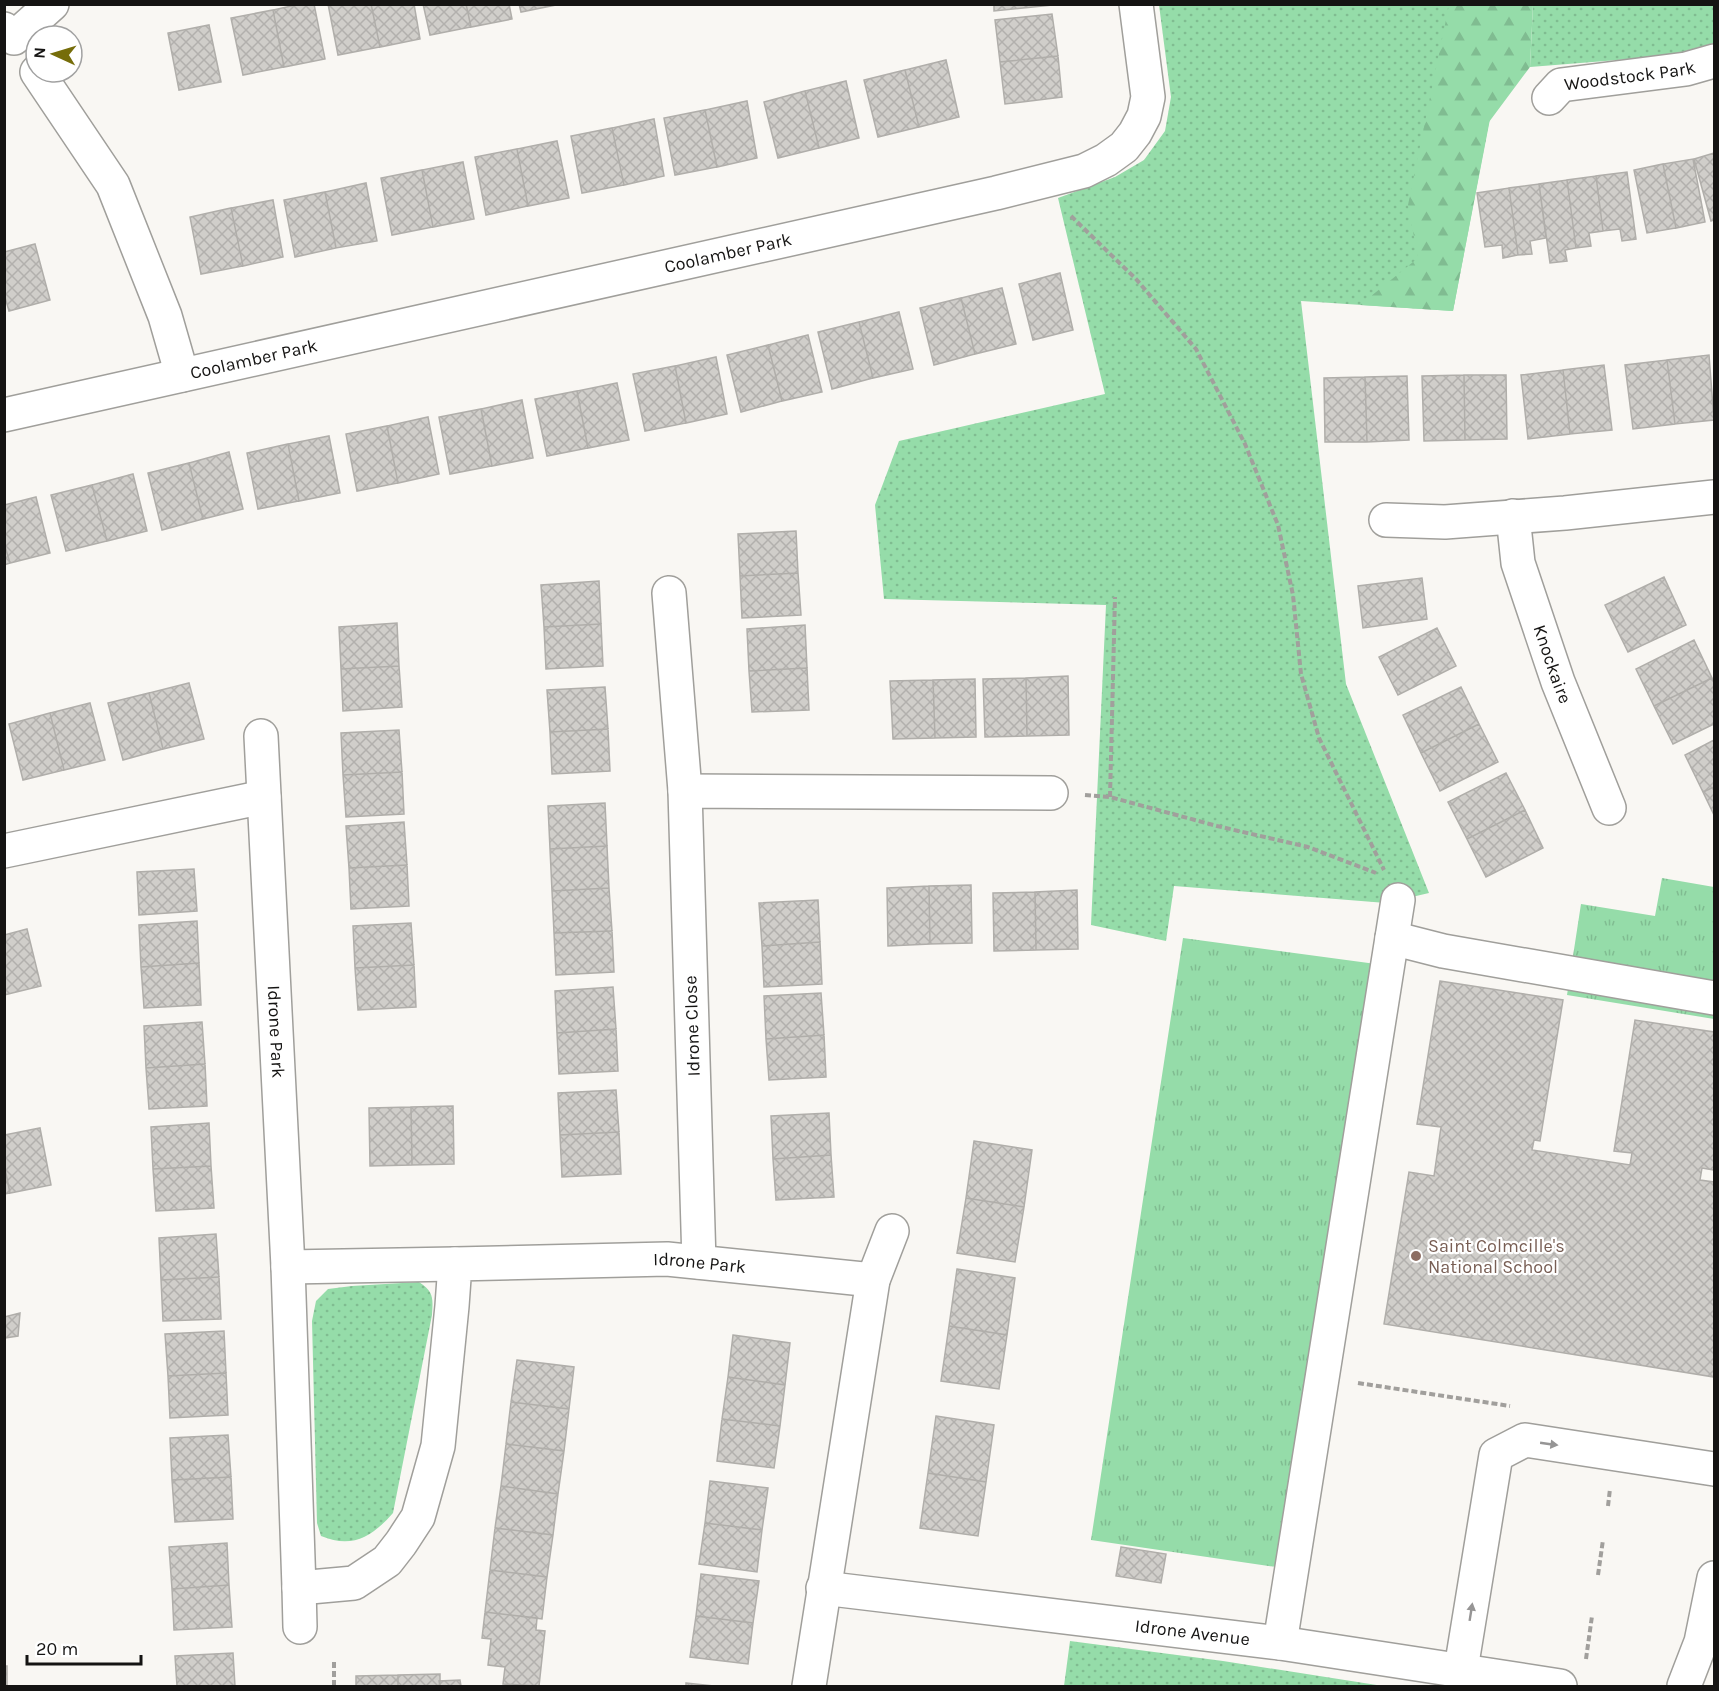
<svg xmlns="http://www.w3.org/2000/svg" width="1719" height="1691" font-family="Karla,sans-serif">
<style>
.grass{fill:url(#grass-dots)}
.forest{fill:url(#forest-firs)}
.park{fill:url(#park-tufts)}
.building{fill:url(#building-cross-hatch);stroke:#b0aeaa;stroke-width:1.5}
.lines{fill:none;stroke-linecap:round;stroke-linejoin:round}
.minor-casing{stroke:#a09f9b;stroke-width:36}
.path{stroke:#a19f9c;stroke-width:4;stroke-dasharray:6 3;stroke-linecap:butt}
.minor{stroke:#fff;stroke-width:33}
.oneway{fill:#969595}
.education-dot{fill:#8d6e63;stroke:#fff;stroke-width:2}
.labels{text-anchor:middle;stroke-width:4.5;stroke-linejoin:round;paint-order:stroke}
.street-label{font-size:18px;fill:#151413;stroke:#fff}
.education-label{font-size:18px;fill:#785e54;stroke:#fff;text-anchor:start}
</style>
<defs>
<pattern id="grass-dots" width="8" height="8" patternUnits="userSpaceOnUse" patternTransform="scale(1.5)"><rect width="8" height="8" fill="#95dca9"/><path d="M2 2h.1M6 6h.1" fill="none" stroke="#80bc91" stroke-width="1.8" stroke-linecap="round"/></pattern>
<pattern id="forest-firs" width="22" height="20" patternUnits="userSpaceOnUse" patternTransform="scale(1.5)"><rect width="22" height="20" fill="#95dca9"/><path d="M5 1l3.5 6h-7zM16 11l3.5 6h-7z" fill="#80bc91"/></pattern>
<pattern id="park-tufts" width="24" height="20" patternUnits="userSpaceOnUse" patternTransform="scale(1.5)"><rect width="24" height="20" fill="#95dca9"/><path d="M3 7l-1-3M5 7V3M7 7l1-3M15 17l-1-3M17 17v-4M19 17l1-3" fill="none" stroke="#80bc91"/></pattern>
<pattern id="building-cross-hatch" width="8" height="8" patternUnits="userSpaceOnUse" patternTransform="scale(1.5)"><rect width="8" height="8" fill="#d0ceca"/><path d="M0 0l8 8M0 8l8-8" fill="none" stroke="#b2b0ad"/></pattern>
</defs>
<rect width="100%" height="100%" fill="#f9f7f3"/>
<path class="grass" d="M1159,5H1512L1453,311L1301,301L1346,684L1429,893L1386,903L1174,886L1166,941L1091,925L1106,605L884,599L875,505L899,441L1105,394L1058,198L1115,177L1144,160L1165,131L1171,97Z
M1533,5H1714V43L1668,56L1530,67Z
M419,1282C434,1292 433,1298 432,1315L393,1513C372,1537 352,1549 321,1536L317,1523L312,1321L316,1301L328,1289L352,1286Z
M1070,1641L1223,1661L1383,1686H1064Z"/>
<path class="forest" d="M1449,5H1533L1530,67L1489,122L1453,311L1360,305L1418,258L1408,205Z"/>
<path class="park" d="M1662,878L1714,887V1019L1567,995L1581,904L1655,916Z
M1183,938L1376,964L1276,1567L1091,1540Z"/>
<path class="building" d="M300,4H314L325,59L284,67L273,10Z
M328,4H371L380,47L338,55Z
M371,4H414L420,39L380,47Z
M423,4H466L471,27L430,35Z
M466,4H509L512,19L471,27Z
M519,4H561L521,12Z
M994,4H1052V5L994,11Z
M273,10L284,67L243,75L231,18Z
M1052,14L1058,56L1000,62L995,20Z
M209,25L221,82L179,90L168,33Z
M1058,56L1062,97L1005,104L1000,62Z
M946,60L959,117L919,127L905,70Z
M905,70L919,127L878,137L864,80Z
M846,81L859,138L819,148L805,91Z
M805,91L819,148L778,158L764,102Z
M747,101L757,158L717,167L705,110Z
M705,110L717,167L675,175L664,118Z
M654,119L664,176L624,185L612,128Z
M612,128L624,185L582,193L571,136Z
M557,141L569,198L528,206L517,149Z
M517,149L528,206L486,215L475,157Z
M1714,153V220L1711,221L1694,159Z
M1693,159L1705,222L1676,228L1663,164Z
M463,162L474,219L433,227L422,170Z
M1663,164L1676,228L1647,233L1634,170Z
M422,170L433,227L392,235L381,178Z
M1627,172L1636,239L1622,241L1620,229L1603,231L1596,176Z
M1596,176L1603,231L1589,233L1591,246L1576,248L1567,180Z
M1567,180L1576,248L1565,250L1567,261L1550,263L1539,184Z
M366,183L377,241L336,248L325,192Z
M1539,184L1546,238L1530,241L1532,254L1518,255L1509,188Z
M1509,188L1518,255L1503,258L1502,245L1485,247L1477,193Z
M325,192L336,248L295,257L284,200Z
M273,200L283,257L243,266L231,208Z
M231,208L243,266L201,274L190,217Z
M35,244L50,300L9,311L4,294V252Z
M1060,273L1073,330L1033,340L1019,284Z
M1002,288L1016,344L975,354L961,298Z
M961,298L975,354L934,365L920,308Z
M899,312L913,369L873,378L859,322Z
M859,322L873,378L832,389L818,332Z
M808,335L822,392L782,401L768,345Z
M768,345L782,401L741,412L727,355Z
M1709,355L1714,420L1675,424L1667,360Z
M716,357L727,414L686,423L675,366Z
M1667,360L1675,424L1633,429L1625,365Z
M1604,365L1612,430L1570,434L1563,370Z
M675,366L686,423L645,431L633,374Z
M1563,370L1570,434L1528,439L1521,375Z
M1464,375L1465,440L1424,441L1422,376Z
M1464,375H1506L1507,439L1465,440Z
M1407,376L1409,440L1367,442L1365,377Z
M1365,377L1367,442H1325L1324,378Z
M617,383L629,440L588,448L577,391Z
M577,391L588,448L547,456L535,399Z
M522,400L533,458L492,466L481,409Z
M481,409L492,466L450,474L439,417Z
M428,417L439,474L398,483L387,426Z
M387,426L398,483L357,491L346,434Z
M329,436L340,493L299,501L288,444Z
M288,444L299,501L258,509L247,453Z
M229,452L243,509L203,519L189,463Z
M189,463L203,519L162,530L148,473Z
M133,474L147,531L107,541L92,485Z
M92,485L107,541L66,551L51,495Z
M36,497L50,553L10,563L4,543V505Z
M796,531L798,573L740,576L738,534Z
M4,543L10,563L4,565Z
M798,573L801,615L742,618L740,576Z
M1664,577L1686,625L1628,652L1605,605Z
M1422,578L1427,619L1363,628L1358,586Z
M599,581L601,624L544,627L541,585Z
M397,623L399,666L341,669L339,627Z
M601,624L603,666L546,669L544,627Z
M805,625L807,668L749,671L747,629Z
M1437,628L1456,666L1398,695L1379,657Z
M1694,640L1712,678L1654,706L1636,669Z
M399,666L402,707L343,711L341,669Z
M807,668L809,710L752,712L749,671Z
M1068,676L1069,735L1027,736L1026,678Z
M1026,678L1027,736L985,737L983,679Z
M1712,678L1714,682V724L1673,744L1654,706Z
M975,679L976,737L935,738L933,680Z
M933,680L935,738L893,739L890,681Z
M189,683L204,739L163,749L149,693Z
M605,687L608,729L550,732L547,690Z
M1461,687L1479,724L1421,753L1403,715Z
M149,693L163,749L123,760L108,703Z
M90,703L105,760L64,770L50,713Z
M50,713L64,770L23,780L9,724Z
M1479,724L1498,762L1440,791L1421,753Z
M608,729L610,771L552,774L550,732Z
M399,730L402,772L343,775L341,733Z
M1714,740V787L1703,792L1685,755Z
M402,772L404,814L346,817L343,775Z
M1506,773L1525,810L1467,839L1448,802Z
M1714,787V815L1703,792Z
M605,803L607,846L550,849L548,806Z
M1525,810L1543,848L1486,877L1467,839Z
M404,822L407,865L349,868L346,826Z
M607,846L609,888L552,891L550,849Z
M407,865L409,906L351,909L349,868Z
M194,869L197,911L139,915L137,872Z
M971,885L972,943L930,944L929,886Z
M929,886L930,944L888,946L887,888Z
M609,888L612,931L554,933L552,891Z
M1077,890L1078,949L1036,950L1035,892Z
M1035,892L1036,950L994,951L993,893Z
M818,900L820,942L762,946L759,903Z
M197,921L199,963L141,967L139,925Z
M411,923L414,965L355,968L353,926Z
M27,929L41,986L4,995V935Z
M612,931L614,972L556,975L554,933Z
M820,942L822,984L764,987L762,946Z
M199,963L201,1005L144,1008L141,967Z
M414,965L416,1007L358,1010L355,968Z
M1440,981L1563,1000L1540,1141L1534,1140L1532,1150L1630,1165L1632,1153L1614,1151L1635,1020L1714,1032V1170L1702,1168L1700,1180L1714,1182V1377L1384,1324L1409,1172L1434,1176L1441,1127L1417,1124Z
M613,987L616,1029L557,1033L555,991Z
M821,993L824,1035L766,1039L764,996Z
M202,1022L205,1064L146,1068L144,1026Z
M616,1029L618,1071L559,1074L557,1033Z
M824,1035L826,1077L769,1080L766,1039Z
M205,1064L207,1106L149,1109L146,1068Z
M616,1090L619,1132L560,1135L558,1093Z
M453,1106L454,1164L412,1165L411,1107Z
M411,1107L412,1165L370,1166L369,1108Z
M829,1113L831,1155L773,1159L771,1116Z
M209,1123L211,1166L153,1169L151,1127Z
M40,1128L51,1185L10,1193L4,1164V1135Z
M619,1132L621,1174L562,1177L560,1135Z
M974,1141L1032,1150L1024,1207L966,1198Z
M831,1155L834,1197L776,1200L773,1159Z
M4,1164L10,1193L4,1194Z
M211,1166L214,1208L156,1211L153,1169Z
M966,1198L1024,1207L1015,1262L957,1253Z
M216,1234L219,1277L161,1280L159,1238Z
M957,1269L1015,1278L1007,1335L949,1326Z
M219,1277L221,1319L163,1321L161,1280Z
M20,1313L18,1336L5,1338L4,1373V1317Z
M949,1326L1007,1335L999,1389L941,1381Z
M224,1331L226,1373L168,1376L165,1334Z
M733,1335L790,1343L785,1385L728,1377Z
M517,1360L574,1367L569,1409L511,1402Z
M226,1373L228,1415L170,1418L168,1376Z
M728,1377L785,1385L780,1426L722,1419Z
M511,1402L569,1409L564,1451L506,1444Z
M936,1416L994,1425L986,1482L928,1473Z
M722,1419L780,1426L774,1468L717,1461Z
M228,1435L231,1477L172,1480L170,1438Z
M506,1444L564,1451L558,1494L501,1486Z
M928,1473L986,1482L978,1536L920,1528Z
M231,1477L233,1519L175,1522L172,1480Z
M710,1481L768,1488L762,1530L705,1523Z
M501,1486L558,1494L553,1535L495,1528Z
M705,1523L762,1530L757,1572L699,1564Z
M495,1528L553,1535L547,1577L490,1570Z
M227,1543L229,1585L172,1589L169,1547Z
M1121,1547L1166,1554L1161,1583L1116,1576Z
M490,1570L547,1577L542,1619L485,1612Z
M701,1574L759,1581L753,1623L696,1616Z
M229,1585L232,1627L174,1630L172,1589Z
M485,1612L537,1618L536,1630L545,1631L539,1686L503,1684L505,1667L488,1665L491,1639L482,1638Z
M696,1616L753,1623L748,1664L690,1657Z
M233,1653L235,1686H177L175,1656Z
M4,1666H7V1686H4Z
M440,1674V1686H398V1675Z
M398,1675V1686H356V1676Z
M460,1680L461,1686H440L439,1681Z
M686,1683L714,1686H686Z"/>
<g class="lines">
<defs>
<g id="minor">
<path d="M4,29L14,38L52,4"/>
<path d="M37,72L113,185L165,316L182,375"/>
<path id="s1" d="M1549,98L1561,85L1686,69L1714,61"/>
<path id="s2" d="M4,415L996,193L1084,171L1106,160L1124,147L1135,133L1144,116L1148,97L1136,4"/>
<path id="s3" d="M1513,516L1518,563L1558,682L1609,808"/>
<path d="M1386,520L1445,522L1565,513L1714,497"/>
<path d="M669,593L685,791"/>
<path id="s4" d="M261,736L288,1267L299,1588L354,1583L387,1561L401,1543L418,1517L438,1446L452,1306L455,1264L667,1259L873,1280"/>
<path d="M4,851L264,797"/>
<path d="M1392,938L1443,951L1714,998"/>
<path d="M699,1262L685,791L1051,793"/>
<path d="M288,1267L455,1264"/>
<path d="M299,1588L300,1627"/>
<path id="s5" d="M823,1588L1280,1643L1560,1686"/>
<path d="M1280,1643L1398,900"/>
<path d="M1461,1669L1496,1455L1525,1440L1714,1469"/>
<path d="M809,1686L873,1280L892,1231"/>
<path d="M1684,1686L1701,1642L1714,1578"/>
</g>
</defs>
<use href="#minor" class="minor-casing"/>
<path class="path" d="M1071,216L1136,279L1196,349L1245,444L1278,525L1293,595L1301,674L1319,738L1384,870
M1085,795L1110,797L1217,826L1308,847L1376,873
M1110,797L1115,597
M1358,1383L1510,1406
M1608,1506L1610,1489
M1598,1575L1603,1540
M1586,1659L1592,1616
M334,1686V1662"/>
<use href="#minor" class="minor"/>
</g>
<defs><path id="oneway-solid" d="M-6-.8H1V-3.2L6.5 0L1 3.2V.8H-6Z" transform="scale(1.5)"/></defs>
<g class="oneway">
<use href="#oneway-solid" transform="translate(1549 1444) rotate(8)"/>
<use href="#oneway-solid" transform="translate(1471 1612) rotate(-81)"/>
</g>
<circle class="education-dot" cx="1416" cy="1256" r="6"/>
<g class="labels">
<g class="street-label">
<text dy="6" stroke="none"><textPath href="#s1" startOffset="87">Woodstock Park</textPath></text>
<text dy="6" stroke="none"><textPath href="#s2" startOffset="742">Coolamber Park</textPath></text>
<text dy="6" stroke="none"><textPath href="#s2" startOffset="256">Coolamber Park</textPath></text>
<text dy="6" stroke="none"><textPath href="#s3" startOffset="154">Knockaire</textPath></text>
<text transform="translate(692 1026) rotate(-92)" y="6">Idrone Close</text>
<text dy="6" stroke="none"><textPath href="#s4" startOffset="296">Idrone Park</textPath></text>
<text dy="6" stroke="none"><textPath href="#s4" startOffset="1503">Idrone Park</textPath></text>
<text dy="6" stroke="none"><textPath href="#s5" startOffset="372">Idrone Avenue</textPath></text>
</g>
<g class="education-label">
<text x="1428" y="1252">Saint Colmcille's<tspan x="1428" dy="21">National School</tspan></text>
</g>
</g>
<rect width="1719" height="1691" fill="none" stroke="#151413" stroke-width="12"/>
<g transform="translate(54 54) rotate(274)"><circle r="28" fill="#ffffff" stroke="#a1a1a1" stroke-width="1.5"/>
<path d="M0-4.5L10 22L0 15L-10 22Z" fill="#766d0a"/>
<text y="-9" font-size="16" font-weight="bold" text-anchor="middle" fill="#151413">N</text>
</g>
<path d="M27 1655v9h114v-9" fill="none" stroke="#151413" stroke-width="3"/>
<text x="36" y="1655" font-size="18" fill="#151413" stroke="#ffffff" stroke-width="4.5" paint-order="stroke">20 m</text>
</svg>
